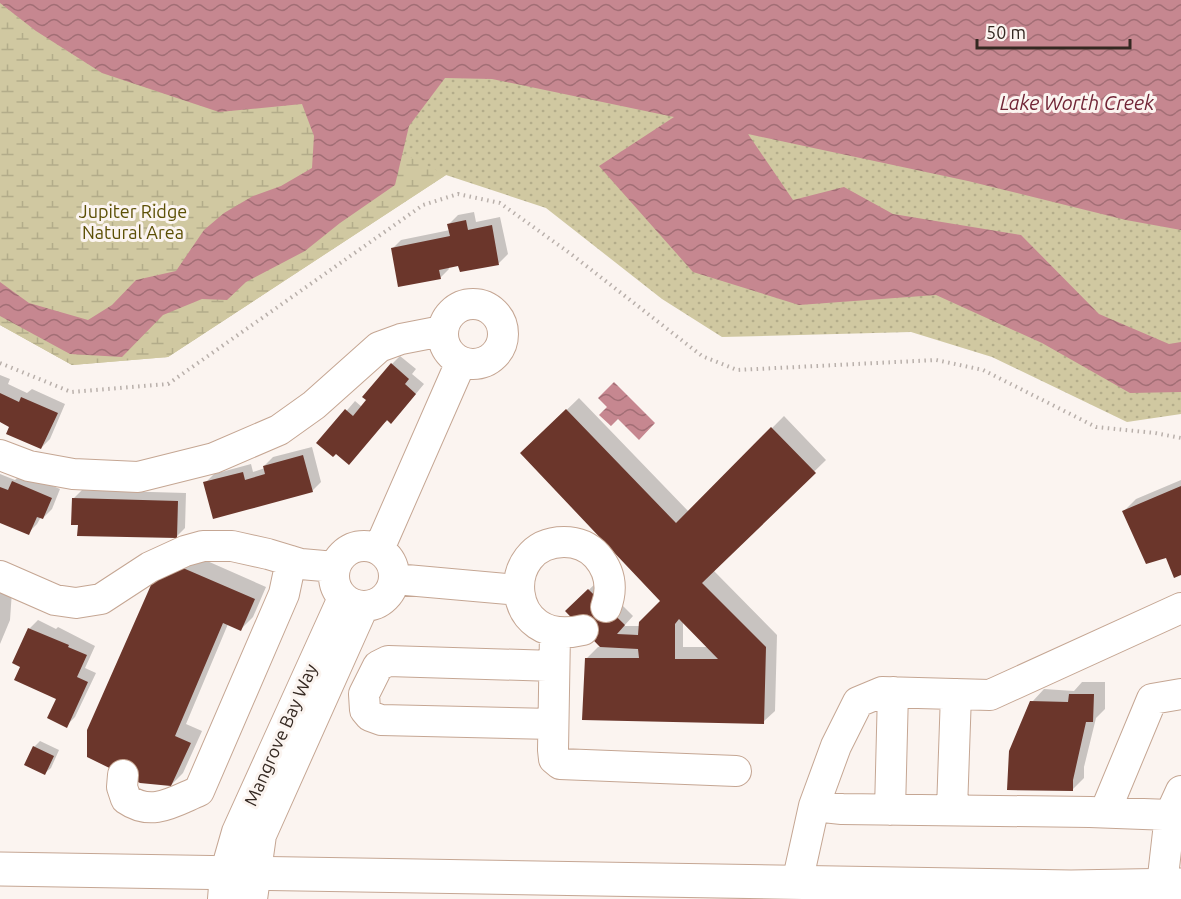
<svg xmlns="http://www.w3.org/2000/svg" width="1181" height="899" font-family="Ubuntu,sans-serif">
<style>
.grass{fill:url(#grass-dots)}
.wetland{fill:url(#wetland-marsh)}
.water{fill:url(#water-waves)}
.shadow{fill:#0003;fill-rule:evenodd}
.building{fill:#6b362b;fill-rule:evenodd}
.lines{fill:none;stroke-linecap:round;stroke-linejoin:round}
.minor-casing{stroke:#c5a693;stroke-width:32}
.major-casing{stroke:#c5a693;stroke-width:35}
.path{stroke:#b9b0ab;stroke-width:4;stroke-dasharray:1.5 4.5;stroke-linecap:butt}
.minor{stroke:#fff;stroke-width:30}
.major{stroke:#fff;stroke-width:33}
.labels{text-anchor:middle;stroke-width:6;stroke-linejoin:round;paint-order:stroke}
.park-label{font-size:18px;fill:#5c4f05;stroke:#fbf4f0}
.street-label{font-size:18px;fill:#342821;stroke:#fbf4f0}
.water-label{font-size:20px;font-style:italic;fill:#712536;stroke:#fbf4f0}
</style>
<defs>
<pattern id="grass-dots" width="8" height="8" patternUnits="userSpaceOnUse" patternTransform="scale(1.5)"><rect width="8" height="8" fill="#d0c8a1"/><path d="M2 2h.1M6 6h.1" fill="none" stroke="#b3ac8a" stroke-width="1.8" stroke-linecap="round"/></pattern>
<pattern id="wetland-marsh" width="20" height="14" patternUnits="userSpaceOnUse" patternTransform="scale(1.5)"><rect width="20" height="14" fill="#d0c8a1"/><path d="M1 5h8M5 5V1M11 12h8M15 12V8" fill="none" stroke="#b3ac8a"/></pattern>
<pattern id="water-waves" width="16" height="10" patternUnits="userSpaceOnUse" patternTransform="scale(1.5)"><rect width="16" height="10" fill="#c68790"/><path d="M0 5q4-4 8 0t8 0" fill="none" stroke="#a26e75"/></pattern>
</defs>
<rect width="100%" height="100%" fill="#fbf4f0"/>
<path class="grass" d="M0,3L485,63L1181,217V414L1127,422L992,357L911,332L722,337L662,299L546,208L446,175L168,357L72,365L0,325Z"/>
<path class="wetland" d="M0,3L36,31L102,73L219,112L302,104L446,175L168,357L72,365L0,325Z"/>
<path class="water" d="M0,0H1181V230L1126,220L968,181L748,134L793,200L844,187L893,214L1021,235L1099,314L1169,344L1181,342V392L1130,393L1042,343L936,295L799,305L693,272L599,166L674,117L492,79L445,78L409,126L395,185L340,223L305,251L246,282L227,300L202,299L163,315L122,357L70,354L0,316V282L29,303L88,320L112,305L136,280L176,271L204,230L224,213L253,196L281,186L312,168L314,136L302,104L219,112L102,73L36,31L0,3Z
M614,382L655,423L639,440L618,419L611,426L599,415L607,407L598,398Z"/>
<path class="shadow" d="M474,212L476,222L500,217L508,254L499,263L460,264L448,266L449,269L440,278L392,249L401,240L450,230L449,224L458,215Z
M400,356L416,369L412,374L424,384L400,413L336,453L319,443L355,401L362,407L392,364Z
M0,375L10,379L8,384L27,393L32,389L65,404L50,439L41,448L11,426L0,421Z
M579,398L689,512L784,416L826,460L713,570L777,635L775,711L763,722L586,659L598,647H602L567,611L598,581L633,616L624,626H640L663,600L522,453ZM683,620L709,647H683Z
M312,447L321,482L312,491L205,483L214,474L251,464L253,472L265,468L264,466L273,457Z
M22,473L60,489L52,509L43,518L41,517L37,524L28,533L0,521V474L15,480Z
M1181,480V574L1124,511L1136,499Z
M82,490L186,493L185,528L176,537L79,524L73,499Z
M189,553L266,587L253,617L241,629L228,624L186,724L202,731L183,773L171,785L152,586Z
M0,586L12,591L10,620L0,644Z
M38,620L56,629L58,627L95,646L85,668L96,673L75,717L66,726L58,698L22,666L29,629Z
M1082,682H1105V709L1096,718L1084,767V778L1072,790L1032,702L1044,689L1074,691Z
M40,741L59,750L51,768L45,773L34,747Z"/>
<path class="building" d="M466,220L468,230L492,225L499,265L460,272L458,266L439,270L441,279L398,287L391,248L450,236L447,224Z
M391,363L409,379L405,384L416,394L391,424L387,420L349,465L336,454L333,457L316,443L345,409L353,416L366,400L362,397Z
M0,393L19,402L21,397L58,413L41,449L6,434L9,427L0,422Z
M566,409L676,523L771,427L816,473L702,583L766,647L764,724L582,720L585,658H639L638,649L600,647L565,611L588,589L625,625L617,634L638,635L639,622L660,601L520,453ZM679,619L718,659H675V624Z
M303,455L313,492L213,519L203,482L243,472L245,480L265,474L263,466Z
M12,481L52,498L43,519L37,517L29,535L0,523V487L8,490Z
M1181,486V575L1174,578L1166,558L1146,564L1122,511Z
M72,498L178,501L177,538L77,536L78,525H71Z
M176,565L255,599L241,631L223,623L175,736L191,743L171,786L140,783L87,757V730L151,585Z
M28,628L69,645L68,647L87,655L77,677L88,682L67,728L47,718L56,699L14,680L20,667L12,663Z
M1069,694H1094L1093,722H1086L1073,780V791L1007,790L1009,751L1030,701L1068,702Z
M33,746L54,756L45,775L24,765Z"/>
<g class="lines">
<defs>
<path id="minor" d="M443 334a30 30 0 1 1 60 0a30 30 0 1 1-60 0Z
M0,455L29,466L73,474L138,477L214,458L279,430L314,405L379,347L401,339L442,331
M334 576a30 30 0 1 1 60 0a30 30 0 1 1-60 0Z
M379,549L461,362
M0,576L55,600L76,603L101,599L150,567L185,551L203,546H232L268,554L301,564L335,567
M395,579L519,590
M583,630C504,649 499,542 564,542C576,542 588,546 597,556C610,571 613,588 606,607
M555,633L553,750L554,759L560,764L736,771
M553,724L381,720L370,716L365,710L364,694L378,666L388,661L554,666
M123,775L122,787L126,799C152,817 173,802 199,791L284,594L291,561
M814,806L842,809L1090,812L1170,815
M890,810L893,692
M952,810L956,694
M1105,812L1152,699L1181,694
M797,883L814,806L836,746L858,702L882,692L990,695L1181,608
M1162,885L1170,815L1181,791
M223,899L225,874L237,832L343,598
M252,899L261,835L363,607"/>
<path id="major" d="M0,869L1071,887L1181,885"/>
</defs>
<use href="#minor" class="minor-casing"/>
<use href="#major" class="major-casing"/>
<path class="path" d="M0,363L71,392L168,384L423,205L458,194L500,203L571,254L702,356L737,370L936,360L983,370L1096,427L1155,433L1181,438"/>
<use href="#minor" class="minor"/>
<use href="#major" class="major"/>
</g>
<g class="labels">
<g class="park-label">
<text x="133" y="218">Jupiter Ridge<tspan x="133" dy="21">Natural Area</tspan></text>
</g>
<g class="street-label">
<text transform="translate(281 735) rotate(-66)" y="6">Mangrove Bay Way</text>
</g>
<g class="water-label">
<text x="1077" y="110">Lake Worth Creek</text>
</g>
</g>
<path d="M977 39v9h153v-9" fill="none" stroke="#342821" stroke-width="3"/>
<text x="986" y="39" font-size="18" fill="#342821" stroke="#fbf4f0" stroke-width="4.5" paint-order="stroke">50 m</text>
</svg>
